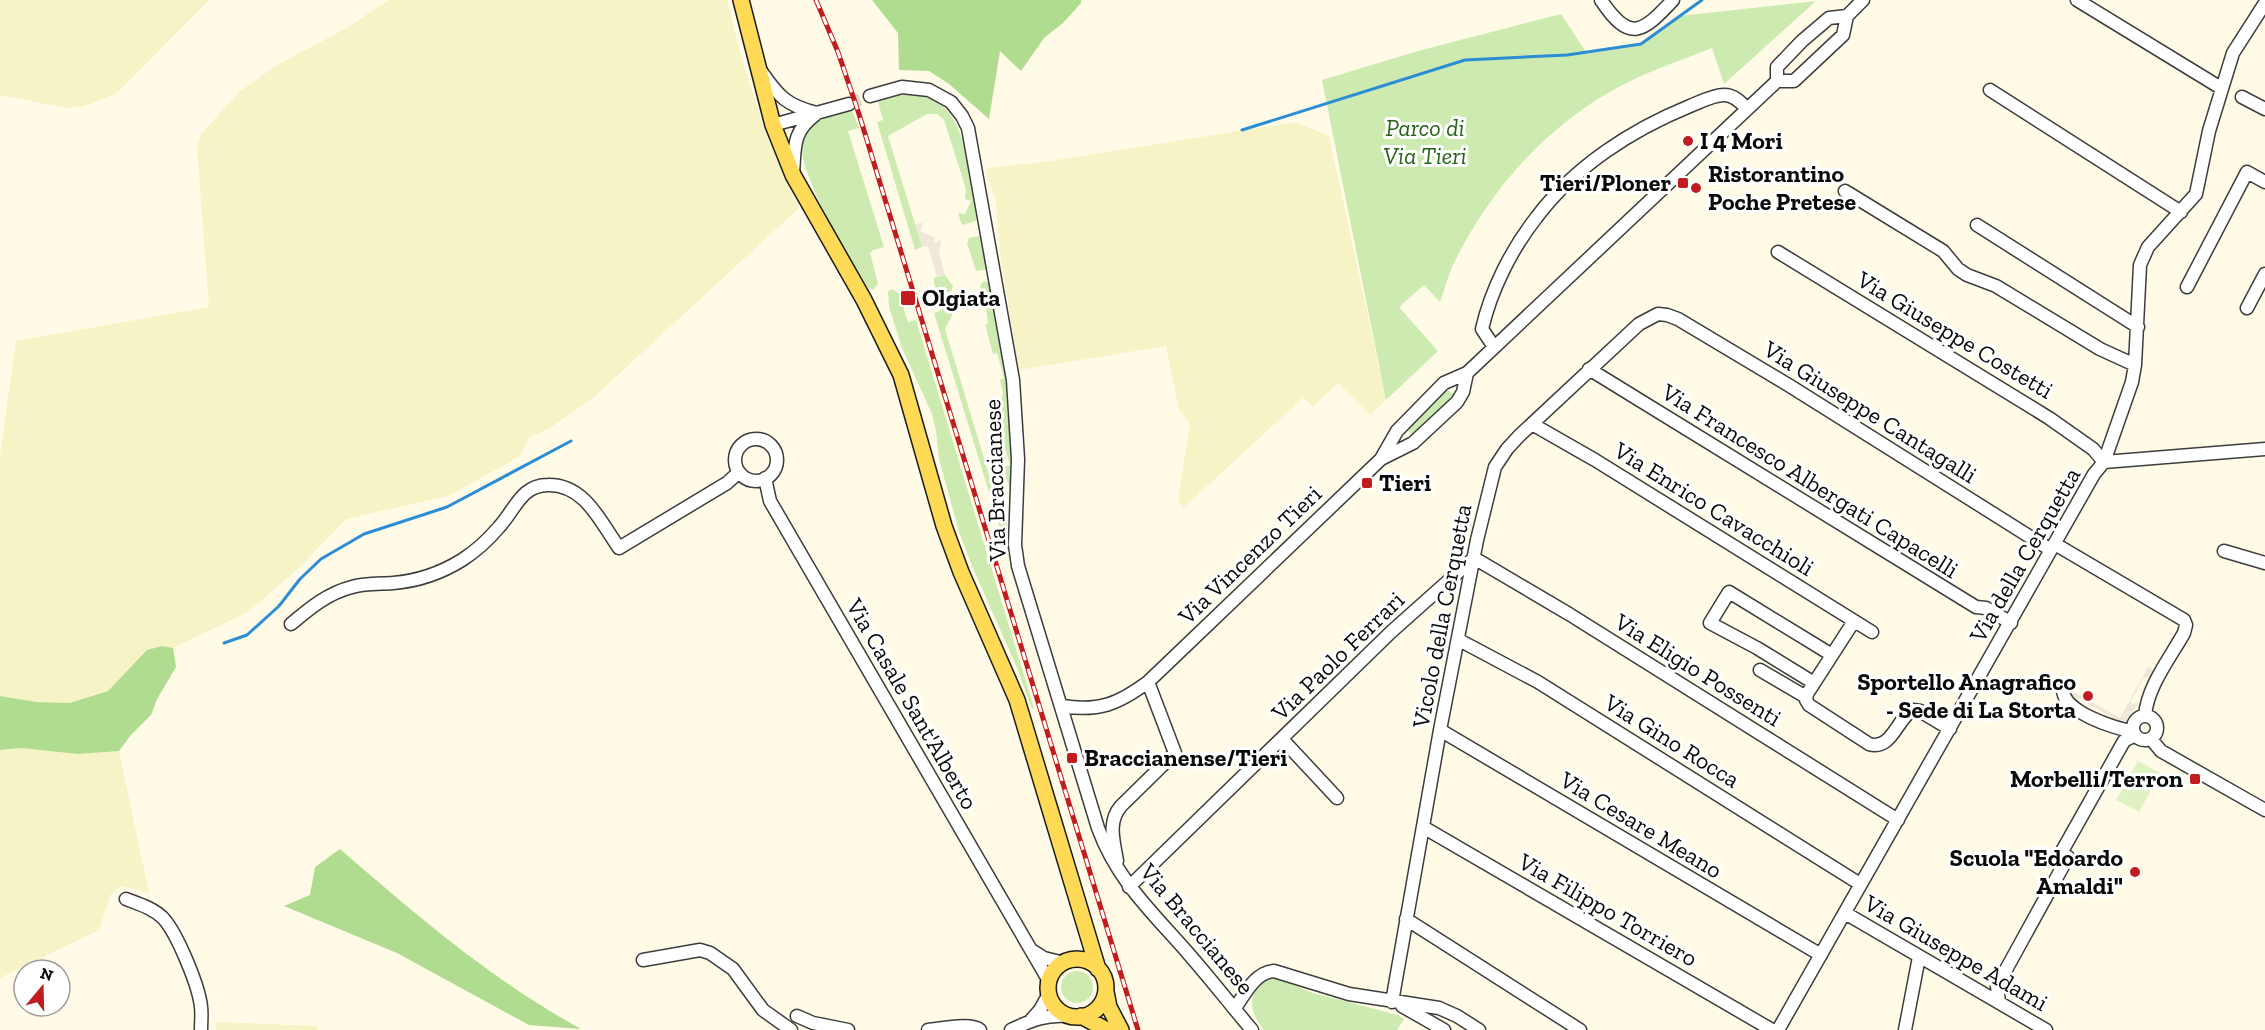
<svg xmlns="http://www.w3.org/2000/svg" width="2265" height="1030" font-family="'Zilla Slab',serif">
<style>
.farmland{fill:#f6f3c6}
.green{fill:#cdebb0}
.forest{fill:#afdc8e}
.pitch{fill:#e0f1c2}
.plaza{fill:#eee8d8}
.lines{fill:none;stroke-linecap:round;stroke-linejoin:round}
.stream{stroke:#2c8dd5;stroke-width:3}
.minor-tunnel{stroke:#dad7c6;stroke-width:12;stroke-dasharray:12 6;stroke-linecap:butt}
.minor-casing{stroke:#3d3d3d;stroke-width:15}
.major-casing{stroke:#1b1b1b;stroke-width:18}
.minor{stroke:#fff;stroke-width:12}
.major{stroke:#ffda57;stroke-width:15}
.rail-casing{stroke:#c11c1f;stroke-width:5}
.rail{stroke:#fff;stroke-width:3;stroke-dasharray:9;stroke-linecap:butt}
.poi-dot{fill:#c11c1f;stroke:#fff;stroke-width:2}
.labels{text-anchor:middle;stroke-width:6;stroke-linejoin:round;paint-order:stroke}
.park-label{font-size:24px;font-style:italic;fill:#266418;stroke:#fff}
.poi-label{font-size:24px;font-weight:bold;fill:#0a0a0a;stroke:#fff;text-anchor:start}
.street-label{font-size:24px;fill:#0a0a0a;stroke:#fff}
</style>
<rect width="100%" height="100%" fill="#fffbe7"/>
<path class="farmland" d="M0,0H209L116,94L84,106L66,108L0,95Z
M389,0H727L741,57L765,131L799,208L594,397L550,428L530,437L519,457L448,496L346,519L301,566L248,612L173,648L162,646L147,650L108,691L70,703L36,702L0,696V455L16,341L209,307L197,148L201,134L239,92L277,65L345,29Z
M1296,122L1329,136L1386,400L1370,415L1338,383L1313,407L1303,398L1183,508L1178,500L1190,424L1179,409L1166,346L1019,370L1000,254L996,202L985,168L1044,162Z
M21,748L78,754L119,751L149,893L121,886L111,894L99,930L0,978V750Z
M217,1022L317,1026V1030H216Z"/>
<path class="green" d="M1816,1L1724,84L1712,48C1680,61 1645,72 1615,89C1546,127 1491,189 1456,259C1449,272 1445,288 1440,302L1424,285L1399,307L1438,351L1386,400L1322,80L1418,51L1561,14L1586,52L1641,44L1679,16Z
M902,95C950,92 960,126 968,165C971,182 974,199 977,216L976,221L962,225L958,213L965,214L971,201L965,199L966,189L944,120L937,114H927L888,136L922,247L915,250L877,122L883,120L878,102Z
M852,110L859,128L848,131L884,247L873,250L870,253L878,284L873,290L867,287C852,259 783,155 806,129C816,118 839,115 852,110Z
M979,236L982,238L988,269L976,271L967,243L969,238Z
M945,275L953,286L949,297L953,299L951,304L957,306L945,329L992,485L998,483C1005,509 1010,531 1009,557L934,313L942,310L934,283V278Z
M984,281L992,284L1009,379L1014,439L1011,493L1003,467L1010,465L992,407L1001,401L1003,393L1000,380L1004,378L997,353L993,354L985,324H988L984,290L980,289L981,284Z
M893,289L899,294L908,322L916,320L1034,708L1032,709L1017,668L972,566L959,532L939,459L936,431L932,414L902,348L889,307L888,291Z
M1448,390L1453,394V398L1414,434L1409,432L1408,427L1444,391Z
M1061 987a16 16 0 1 1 32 0a16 16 0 1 1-32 0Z
M1275,977L1313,993L1398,1015L1404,1019L1397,1030H1264C1246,1008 1247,988 1275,977Z"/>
<path class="forest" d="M872,0H1081V3L1063,23L1044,38L1021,71L1000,51L989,119L949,84L929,71L899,70L898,33Z
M162,646L173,648L176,667L157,699L151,715L130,736L119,751L78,754L21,748L0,750V696L36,702L70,703L108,691L147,650Z
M340,849C415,914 493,981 581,1029L529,1025L397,953L284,906L310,895L315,867Z"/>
<path class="pitch" d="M2138,761L2160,773L2139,812L2116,800Z"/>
<path class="plaza" d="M923,223L920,231L935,238L934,242L937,243L939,239L941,240L939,253L945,275L937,277L928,246L922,247L915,224Z
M2148,667L2153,670L2155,675L2143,678L2131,701L2132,704L2139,702L2126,722L2119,721L2072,695L2074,692L2120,718Z"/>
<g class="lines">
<path class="stream" d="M1242,130L1465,60L1567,55L1641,44L1702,0
M224,643L247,635L279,606L300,579L321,559L364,534L447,507L571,441"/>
<path class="minor-tunnel" d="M849,104L870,96"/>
<defs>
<path id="minor" d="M1601,0C1630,44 1643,32 1673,0
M2077,0L2221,88
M761,71C778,96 787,106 817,113
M1777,81V67L1802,41L1829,18L1847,16L1863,0
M1990,90L2181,212
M870,96L902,87L929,90L951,102L962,116L968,128L1013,380L1018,459L1015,545L1018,566L1098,828C1117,880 1151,911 1187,952C1209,977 1230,1004 1252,1030
M2242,97L2265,109
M773,125L849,104
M793,174C795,148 792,132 815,115
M1845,191L1943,251L1958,269L1967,275L1996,286L2100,349L2135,365
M1977,225L2138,327
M1778,252L2049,418L2093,449L2104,462
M2187,287L2247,172L2265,182
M2247,308L2265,274
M1494,347L1482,329C1491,290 1511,250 1536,218C1574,167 1631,130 1690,106C1700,102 1713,95 1724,95C1734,95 1741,102 1747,109
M1589,369L1976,607L1986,608L2011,623
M1532,424L1595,460L1872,632
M735 460a21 21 0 1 1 42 0a21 21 0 1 1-42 0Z
M1381,459L1413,443L1457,402L1463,392L1467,373
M2104,462L2132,382L2135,365L2140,265L2148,247L2196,194L2209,131L2233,53L2265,3
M765,478L770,501L1049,981
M2055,544L2184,620L2186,625L2184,633C2170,658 2147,687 2145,716
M2224,551L2265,563
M1474,558L1569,614L1898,820
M1854,621L1807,694L1806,700L1809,705L1869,744C1892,751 1897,718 1913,710L1920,711L1950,729
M291,624C310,608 328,593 352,587C366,583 380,584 393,583C418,581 441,573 462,560C476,551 488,540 499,527C515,510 521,485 548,485C585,484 601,523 619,548L727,483L739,472
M1459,640L1538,682L1860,884
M1760,670L1806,697
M1814,683L1757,648L1710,623L1729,592L1832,655
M2063,689C2062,711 2114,729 2133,731
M1062,706C1099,712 1118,704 1148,682L1381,459L1397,431L1444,383L1467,373L1777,81H1794L1843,35L1847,16
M2133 728a12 12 0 1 1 24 0a12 12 0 1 1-24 0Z
M1440,730L1821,955
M1282,739L1337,798
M2151,739L2161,751L2265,810
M1423,827L1772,1030
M1117,861C1114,842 1107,822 1121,806L1175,753L1148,682
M1129,887L1391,632L1474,558
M126,899C139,904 153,908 163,918C177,933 199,986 201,1007C202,1014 201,1022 201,1030
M1845,913L2046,1030
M1406,919L1580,1030
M1033,951L1044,958L1064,963
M643,960L700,950L710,953L733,969L763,1010L791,1030
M1392,1002L1440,730L1477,540L1495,467L1507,449L1519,436L1639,324L1658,314L1667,315L1678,319L1790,386L2051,550
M1999,1002L1997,986L2068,857L2061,853L2124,741L2135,735
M1402,1006L1444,1030
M1235,1008C1245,994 1255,972 1274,971L1349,994L1439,1008L1457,1016L1479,1030
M797,1016L813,1023L848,1030
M1032,1019L1040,1010L1049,994
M928,1030C940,1029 972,1022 980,1030
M1011,1030C1032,1020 1046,1014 1069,1016
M1778,1030L2094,474L2104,462L2265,449
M1905,1030L1919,957"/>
<path id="major" d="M741,0L773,125L793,175L864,300L901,375L944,526L961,572L1017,700L1098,969
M1048 988a29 29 0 1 1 58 0a29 29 0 1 1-58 0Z
M1106,992L1109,1007L1121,1030
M1081,1016L1107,1030"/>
</defs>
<use href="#minor" class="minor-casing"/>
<use href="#major" class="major-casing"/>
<use href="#minor" class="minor"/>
<use href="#major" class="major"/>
<defs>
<path id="rail" d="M816,0L838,52L859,114L1138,1030"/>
</defs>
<use href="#rail" class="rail-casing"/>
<use href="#rail" class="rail"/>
</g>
<g class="poi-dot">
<circle cx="1688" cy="141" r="6"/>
<rect x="1677" y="177" width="12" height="12" rx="3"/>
<circle cx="1696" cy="188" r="6"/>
<rect x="900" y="290" width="16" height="16" rx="3"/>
<rect x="1361" y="477" width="12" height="12" rx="3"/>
<circle cx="2088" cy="696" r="6"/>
<rect x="1066" y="752" width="12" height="12" rx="3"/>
<rect x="2189" y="773" width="12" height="12" rx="3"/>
<circle cx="2135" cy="872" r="6"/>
</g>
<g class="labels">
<g class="park-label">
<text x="1425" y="136">Parco di<tspan x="1425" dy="28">Via Tieri</tspan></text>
</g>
<g class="poi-label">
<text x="1700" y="149">I 4 Mori</text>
<text x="1708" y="182">Ristorantino<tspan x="1708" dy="28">Poche Pretese</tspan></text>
<text x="1671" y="191" text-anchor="end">Tieri/Ploner</text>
<text x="922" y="306">Olgiata</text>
<text x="1379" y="491">Tieri</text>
<text x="2076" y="690" text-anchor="end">Sportello Anagrafico<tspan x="2076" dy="28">- Sede di La Storta</tspan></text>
<text x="1084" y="766">Braccianense/Tieri</text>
<text x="2183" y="787" text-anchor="end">Morbelli/Terron</text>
<text x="2123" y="866" text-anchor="end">Scuola "Edoardo<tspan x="2123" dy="28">Amaldi"</tspan></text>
</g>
<g class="street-label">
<text transform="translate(1955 335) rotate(31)" y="8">Via Giuseppe Costetti</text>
<text transform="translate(1870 412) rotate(32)" y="8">Via Giuseppe Cantagalli</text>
<text transform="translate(995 480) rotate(-92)" y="8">Via Braccianese</text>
<text transform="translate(1810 481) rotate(32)" y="8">Via Francesco Albergati Capacelli</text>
<text transform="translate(1714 509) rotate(32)" y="8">Via Enrico Cavacchioli</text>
<text transform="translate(1250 555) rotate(-44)" y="8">Via Vincenzo Tieri</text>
<text transform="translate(2025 555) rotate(-60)" y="8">Via della Cerquetta</text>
<text transform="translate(1442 616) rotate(-79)" y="8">Vicolo della Cerquetta</text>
<text transform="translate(1338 656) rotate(-44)" y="8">Via Paolo Ferrari</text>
<text transform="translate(1698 670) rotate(32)" y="8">Via Eligio Possenti</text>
<text transform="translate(912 704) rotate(60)" y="8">Via Casale Sant'Alberto</text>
<text transform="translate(1672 741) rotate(32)" y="8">Via Gino Rocca</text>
<text transform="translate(1641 825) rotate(31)" y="8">Via Cesare Meano</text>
<text transform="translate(1608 910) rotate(30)" y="8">Via Filippo Torriero</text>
<text transform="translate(1197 929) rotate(50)" y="8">Via Braccianese</text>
<text transform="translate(1956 953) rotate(30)" y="8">Via Giuseppe Adami</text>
</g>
</g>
<g transform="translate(42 988) rotate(19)"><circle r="28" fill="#ffffff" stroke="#9d9d9d" stroke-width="1.5"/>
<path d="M0-4.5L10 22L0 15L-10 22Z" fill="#c11c1f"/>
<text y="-9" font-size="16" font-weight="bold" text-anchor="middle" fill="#0a0a0a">N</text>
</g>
</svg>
